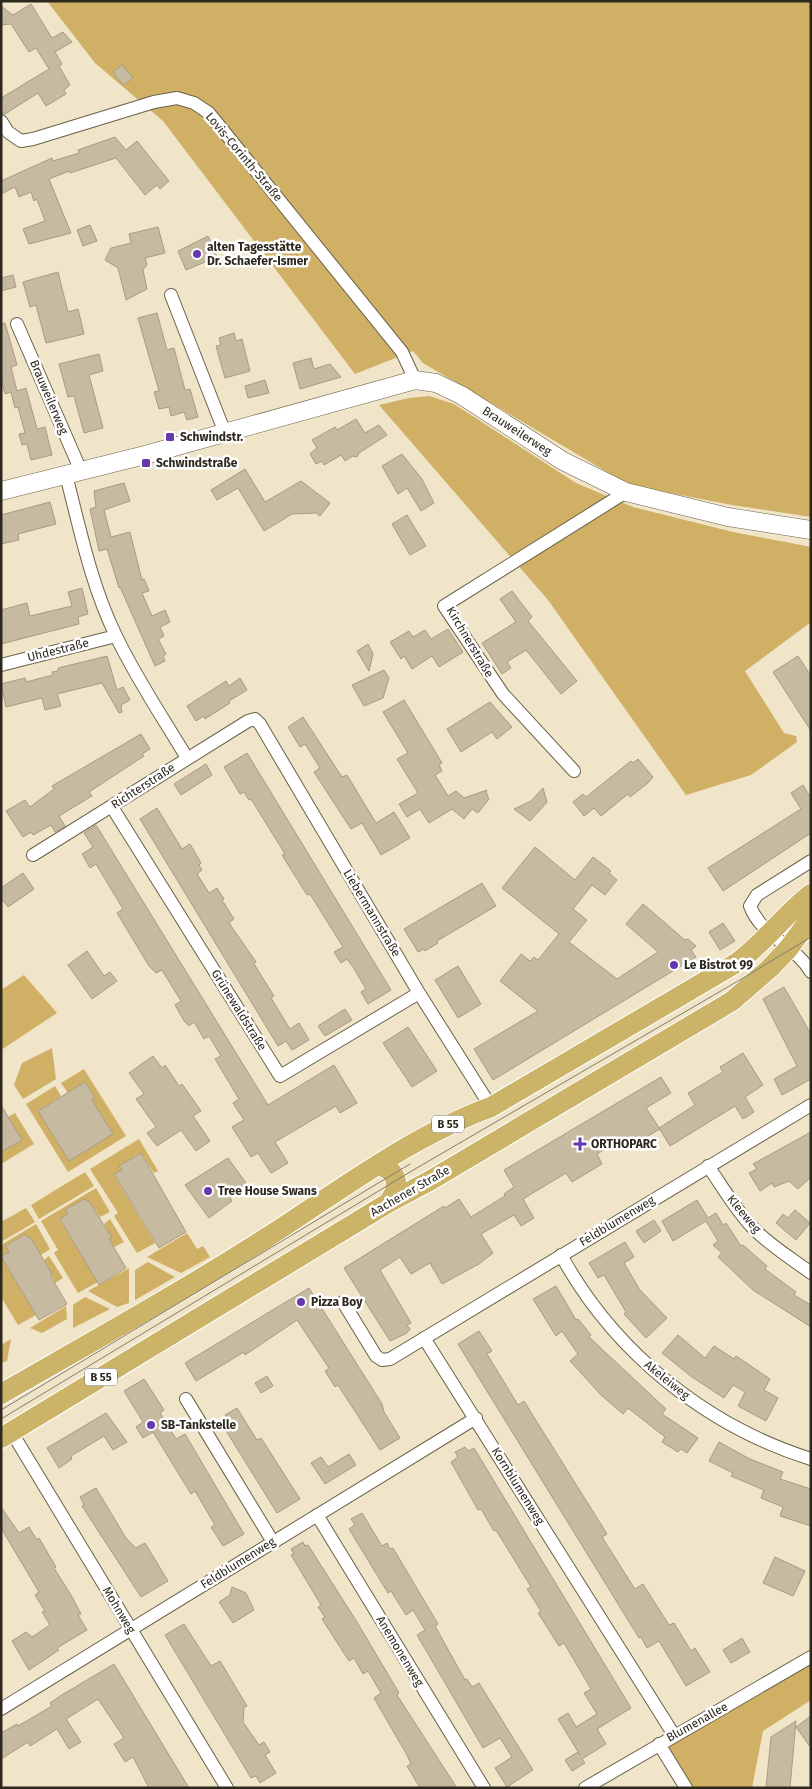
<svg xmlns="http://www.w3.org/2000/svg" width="812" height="1789" font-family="'Fira Sans',sans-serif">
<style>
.green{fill:#d0b064}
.building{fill:#c6bba1;stroke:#a79c82}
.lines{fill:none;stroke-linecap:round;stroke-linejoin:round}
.street-casing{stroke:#6b6149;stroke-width:14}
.secondary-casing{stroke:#6b6149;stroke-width:19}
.primary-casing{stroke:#fff;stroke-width:22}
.street{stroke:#fff;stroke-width:12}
.secondary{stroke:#fff;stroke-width:18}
.primary{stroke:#cbb467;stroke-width:20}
.tram{stroke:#847d6b;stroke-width:1}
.poi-dot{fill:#6737ae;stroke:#fff;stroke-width:2}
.labels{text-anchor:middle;stroke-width:5;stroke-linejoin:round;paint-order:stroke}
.shield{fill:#fff;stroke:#6b6862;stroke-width:1}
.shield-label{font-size:11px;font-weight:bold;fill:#2c281e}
.street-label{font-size:12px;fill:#2c281e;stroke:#fff}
.poi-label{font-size:12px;font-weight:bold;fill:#2c281e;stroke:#fff;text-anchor:start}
</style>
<rect width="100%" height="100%" fill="#f0e4c9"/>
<path class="green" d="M47,1H811V517L732,505L629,485L423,363L413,351L355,374L163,121L95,63Z
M429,396L454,404L576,483L633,507L733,532L811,547V622L745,671L784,733L796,736L797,742L751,775L686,795L548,600L379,405L409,398Z
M24,975L57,1013L1,1050V990Z
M52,1048L56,1079L23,1099L14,1085L22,1063Z
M84,1069L126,1136L68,1172L26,1104L55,1086L61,1096L38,1111L69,1161L113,1134L92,1100L95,1097L85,1082L68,1093L61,1083Z
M15,1113L34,1144L1,1164V1152L22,1140L8,1117Z
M139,1139L158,1171L154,1173L143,1156L141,1157L138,1154L120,1166L122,1170L114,1175L155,1243L137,1253L114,1216L118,1213L90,1169Z
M85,1172L94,1186L39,1219L31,1205Z
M96,1188L110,1212L100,1217L89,1201L87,1202L84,1199L66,1210L68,1214L60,1220L98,1282L78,1293L54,1253L58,1250L41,1221Z
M26,1208L35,1222L1,1242V1222Z
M110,1219L124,1242L114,1247L109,1239L111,1237L104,1224Z
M36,1224L50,1249L41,1255L30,1238H28L25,1234L6,1246L9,1252L1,1256L36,1315L18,1325L1,1297V1245Z
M187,1233L197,1249L203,1246L210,1257L181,1273L147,1257Z
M49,1256L63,1278L55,1283L44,1260Z
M148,1262L175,1277L135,1300V1270Z
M129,1268V1303L117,1307L88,1291Z
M85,1297L110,1309L73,1328V1305Z
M66,1306L67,1319L42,1333L30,1328Z
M11,1339L7,1361L1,1363V1345Z
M811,1660V1700L763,1731L752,1788H689L662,1745Z"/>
<path class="building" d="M31,4L52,38L63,32L72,42L55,52L62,64L59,66L70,85L64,90L66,94L46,106L38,93L5,114L1,113V98L49,69L36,48L29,52L11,24L1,25V6L13,15Z
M122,65L133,78L123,85L113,72Z
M115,137L126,150L137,141L169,181L160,189L157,185L145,195L116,158L70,173L69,171L49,179L71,233L29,244L23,229L45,221L37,199L34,201L31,192L19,197L15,187L1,194V181L52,158L53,161L79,153L78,150Z
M90,225L97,241L83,246L77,230Z
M158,227L165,253L145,258L147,265L143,270L147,289L126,300L118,268L105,260L111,248L131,243L129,234Z
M208,236L217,257L186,270L178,251Z
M58,272L68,312L78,309L84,334L46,343L36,305L30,307L23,282Z
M13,275L16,287L1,291V278Z
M157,313L167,350L174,348L185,390L190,389L198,417L187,420L184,412L171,416L169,407L159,409L154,392L159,391L138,318Z
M5,323L17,365L11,367L17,391L26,388L37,429L45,427L52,455L31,460L27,444L22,445L19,434L25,433L18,407L15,408L11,392L5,394L1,379V324Z
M234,333L236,341L242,339L250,371L225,378L216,346L221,345L219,338Z
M99,354L103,371L89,375L103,428L84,433L74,396L68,397L59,364Z
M311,358L314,369L330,364L341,377L300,389L293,363Z
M265,380L269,393L248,398L245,386Z
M356,419L365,433L379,425L387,435L359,453L357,457L353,456L345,461L341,455L324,465L322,461L316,464L310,454L317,448L312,440L335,427L337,430Z
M402,454L422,479L434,503L421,511L407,488L398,494L382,466Z
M245,469L265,502L301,481L330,503L320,516L316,513L292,514L264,531L238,488L217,500L211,490Z
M124,483L130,501L104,510L111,537L130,532L142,580L144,579L149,591L142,593L152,616L165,610L170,622L160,627L164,636L158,639L166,654L163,656L165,661L155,666L120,587L119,588L107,549L99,551L90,509L96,507L94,491Z
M50,502L56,524L18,534L19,540L1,544V515Z
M407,515L426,546L410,555L392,524Z
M82,588L88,614L78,617L79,624L1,644V610L27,603L30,616L72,606L68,592Z
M512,591L532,617L528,621L577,681L561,694L526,650L507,662L511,668L502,674L482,643L516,622L500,599Z
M448,629L463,652L439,667L432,656L412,669L404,656L401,659L390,642L409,631L413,637L425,630L431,639Z
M368,644L373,654L369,671L357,651Z
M107,656L117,690L123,687L130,700L121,705L122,712L119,713L102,683L57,694L61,706L45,710L42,698L6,707L1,684L25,678L26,682L53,675L52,672L58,671V668Z
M798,656L811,676V731L773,672Z
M384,670L389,678L383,698L364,706L352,685Z
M240,678L247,690L229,701L230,703L205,719L204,716L196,721L187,706L226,681L229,686Z
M404,700L442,763L439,765L442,771L435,775L448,796L456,791L464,798L487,790L486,792L489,799L478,813L472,809L464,819L452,809L429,823L420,809L407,817L399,804L418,793L397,759L408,753L383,712Z
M490,702L512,727L497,739L492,732L461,752L447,729Z
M303,717L342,777L347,775L376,823L394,812L410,838L381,855L362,823L351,829L314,772L320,768L305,744L300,747L288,727Z
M141,734L150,749L142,754L144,756L89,792L92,796L59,816L65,826L55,832L51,825L33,835L31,832L23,837L6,811L25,800L30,807L54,789L52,786Z
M247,753L391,990L368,1004L361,992L366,989L353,967L347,959L341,963L334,952L343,947L310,894L307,895L282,855L285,854L251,799L249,800L244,792L240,794L224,767Z
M638,759L653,777L648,783L630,797L628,794L601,816L594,808L584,816L573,802L583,794L586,797L631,761L633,763Z
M206,764L212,775L181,795L174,784Z
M803,785L811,798V833L723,891L708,868L801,809L791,793Z
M543,788L547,802L530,821L514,809L531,801Z
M157,808L182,849L190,844L201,863L199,865L202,870L197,874L209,893L217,888L224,899L222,900L234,919L229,923L256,962L254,964L274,996L271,998L290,1029L299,1023L309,1040L292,1050L286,1041L278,1046L140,819Z
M96,825L268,1105L334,1065L357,1103L340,1113L336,1106L275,1142L288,1163L271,1173L258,1153L251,1157L232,1127L244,1120L233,1103L239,1099L215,1059L221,1056L209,1036L204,1039L194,1022L189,1026L184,1021L175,1005L181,1001L162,970L156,973L149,966L117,913L123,909L96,864L90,868L82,854L93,847L84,833Z
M535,847L575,880L593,857L611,871L609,873L617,880L605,895L592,885L573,909L587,920L569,942L617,979L658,952L626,924L643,904L685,940L688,939L696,946L691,950L696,957L493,1080L474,1049L538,1011L500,981L521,954L530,961L534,957L538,960L559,934L502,888Z
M23,873L34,889L8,907L1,898V888Z
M482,883L496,906L437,941L438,943L425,951L424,949L418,952L404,929Z
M723,923L735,941L720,950L709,932Z
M87,951L104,976L110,972L117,981L92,999L68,965Z
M458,966L481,1004L458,1018L435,980Z
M784,987L811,1034V1079L782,1095L774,1079L797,1066L763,999Z
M345,1009L352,1020L325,1036L318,1026Z
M408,1027L437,1071L412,1087L383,1043Z
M743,1053L763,1085L745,1097L754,1112L743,1119L735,1106L670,1146L659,1128L695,1105L688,1093L723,1072L720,1067Z
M153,1056L162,1068L165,1065L179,1086L182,1084L201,1111L193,1116L210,1141L196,1151L181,1130L157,1146L147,1133L156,1127L136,1099L144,1094L129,1073Z
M661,1077L671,1093L646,1108L660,1129L627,1148L621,1139L597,1154L602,1164L572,1182L566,1173L523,1199L534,1218L521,1226L514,1215L481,1234L493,1253L479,1264L442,1284L430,1263L411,1274L400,1257L380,1270L411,1323L407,1325L410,1329L407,1333L390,1341L344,1268L444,1206L445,1208L459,1199L471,1217L505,1196L504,1194L514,1187L504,1170Z
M85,1082L95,1098L92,1100L113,1134L69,1161L38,1111Z
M1,1105L22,1140L1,1152Z
M811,1132V1177L798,1189L789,1181L774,1187L772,1183L760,1191L749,1173L757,1169L753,1164Z
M141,1153L186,1232L159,1248L114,1174L122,1170L119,1166Z
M228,1158L248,1186L230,1198L232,1201L209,1218L185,1185Z
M84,1199L87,1202L89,1201L112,1238L109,1239L126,1268L99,1285L60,1219L68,1214L65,1210Z
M697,1200L708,1218L716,1213L723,1225L726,1223L741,1246L743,1245L767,1266L765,1269L796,1292L794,1295L811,1305V1327L753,1290L718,1257L722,1253L713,1245L718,1241L706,1221L673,1241L662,1221Z
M795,1210L810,1223L796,1240L776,1223L783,1214L788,1218Z
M654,1220L661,1231L644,1243L636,1231Z
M25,1234L28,1238L30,1237L42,1257L52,1274L50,1275L67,1304L39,1320L1,1256L9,1252L6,1246Z
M625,1242L634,1257L624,1263L640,1290L667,1318L646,1338L624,1314L626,1312L604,1275L598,1278L589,1263Z
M556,1286L576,1320L578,1319L591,1335L589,1337L666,1409L662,1414L698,1438L687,1453L681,1449L678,1452L662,1442L665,1437L628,1408L623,1414L601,1395L570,1361L578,1354L562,1331L556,1336L533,1299Z
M309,1288L382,1404L384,1412L400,1438L380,1450L338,1385L335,1387L325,1371L329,1368L297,1320L245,1355L244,1352L196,1381L185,1363Z
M479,1331L492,1351L487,1354L518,1405L524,1401L532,1414L607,1534L602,1537L631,1583L635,1589L643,1584L669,1625L674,1623L691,1651L695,1648L710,1672L686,1686L659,1641L647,1648L641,1637L639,1638L458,1344Z
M678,1335L705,1358L714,1346L734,1359L736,1356L770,1379L764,1390L778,1398L766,1421L738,1406L745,1392L733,1385L724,1398L692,1377L662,1353Z
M267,1376L273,1386L261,1393L255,1383Z
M144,1379L164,1410L160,1413L176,1439L185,1434L244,1534L223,1546L211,1527L215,1525L195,1491L191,1494L153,1432L143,1438L136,1427L143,1422L124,1391Z
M237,1408L257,1440L261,1438L300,1499L277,1513L220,1421L227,1417L225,1415Z
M106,1413L127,1442L113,1450L104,1436L71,1456L72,1459L59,1468L47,1448Z
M719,1442L750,1459L783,1472L780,1479L811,1489V1526L780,1516L783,1507L761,1498L764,1490L731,1476L733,1473L709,1461Z
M465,1447L468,1451L474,1448L631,1708L597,1729L606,1744L582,1759L585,1763L572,1771L565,1760L578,1752L580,1755L558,1719L568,1713L576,1727L597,1714L584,1693L591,1689L564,1643L559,1646L538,1613L541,1611L527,1589L531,1587L496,1530L494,1531L481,1509L478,1510L451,1462L458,1457L455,1452Z
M349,1454L356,1465L325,1484L311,1463L321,1457L328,1467Z
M96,1488L126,1538L136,1548L145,1543L168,1581L141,1597L82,1506L84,1505L80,1497Z
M1,1507L19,1533L29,1527L37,1540L39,1538L56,1567L54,1568L71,1595L81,1614L78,1615L87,1630L57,1648L59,1650L29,1670L12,1641L26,1632L32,1637L50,1625L42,1612L45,1611L35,1595L39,1592L1,1528Z
M362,1513L382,1546L387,1543L390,1549L393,1548L438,1624L435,1626L465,1680L467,1679L472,1687L479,1683L533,1770L507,1787L495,1768L512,1757L500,1738L483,1748L417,1635L425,1630L413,1610L406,1615L391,1591L388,1593L349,1529L355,1525L351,1519Z
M303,1542L305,1546L308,1545L357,1622L399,1693L397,1695L457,1788H420L407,1766L411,1764L407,1755L374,1698L381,1693L368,1671L363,1674L354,1658L349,1661L322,1619L325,1617L318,1607L321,1605L291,1555L294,1554L291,1549Z
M775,1557L805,1571L793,1596L763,1583Z
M232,1587L246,1593L254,1610L233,1623L219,1602L230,1595Z
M184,1624L211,1666L220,1661L247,1706L244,1707L243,1722L259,1745L264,1742L270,1752L265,1755L276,1773L260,1783L256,1776L251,1778L165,1635Z
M742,1638L750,1652L731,1663L723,1650Z
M114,1664L189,1788H149L133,1757L125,1762L114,1744L124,1738L98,1699L66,1719L81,1742L69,1749L57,1729L30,1746L28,1742L1,1759V1733L17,1724L18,1726L52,1706L50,1703L60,1696Z
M811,1716V1748L796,1727Z
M796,1721L790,1788H766L771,1737Z"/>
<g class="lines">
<defs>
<path id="street" d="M1,121L8,132L21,141L33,139L154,102L177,98L194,103L209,113L402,352L415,380
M171,295L225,433
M17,324L81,471
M66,475C80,529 91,585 116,636C136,678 163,718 187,758
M1,665L116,636
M574,771L503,694L444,606L626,492
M112,807L280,1076L419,993
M33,855L248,721L255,719L260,724L419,993L491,1107
M811,861L757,895L750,906C761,936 796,946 811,972
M708,1166C722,1186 735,1209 752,1227C769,1245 791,1258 811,1273
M561,1255C614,1352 706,1426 811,1459
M343,1302L376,1356L382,1360L390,1359L811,1105
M424,1338L674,1735
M186,1399L273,1542
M11,1431L227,1788
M317,1515L484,1788
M1,1709L476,1418
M659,1744L686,1788
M585,1788L811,1657"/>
<path id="secondary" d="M1,491L145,455L415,380L436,383L461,395L563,461L626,492L728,517L811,530"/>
<path id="primary" d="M379,1165C400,1172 400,1188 388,1203
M1,1394C90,1343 180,1293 266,1238C338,1192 409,1137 491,1107L738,962C765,942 784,915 811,894
M1,1438L388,1203L431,1180L732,1001L770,968L788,949L811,918"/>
</defs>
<use href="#street" class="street-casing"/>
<use href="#secondary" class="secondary-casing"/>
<use href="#primary" class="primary-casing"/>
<use href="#street" class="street"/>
<use href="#secondary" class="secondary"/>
<use href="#primary" class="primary"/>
<path class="tram" d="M1,1410L410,1164
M1,1419L415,1169L738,981L811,937"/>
</g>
<g class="poi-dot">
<circle cx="197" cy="254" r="5"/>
<rect x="165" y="432" width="10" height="10" rx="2.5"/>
<rect x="141" y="458" width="10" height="10" rx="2.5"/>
<circle cx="674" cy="965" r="5"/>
<path d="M577.5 1136.5h5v5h5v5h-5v5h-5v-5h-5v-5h5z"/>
<circle cx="208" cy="1191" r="5"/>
<circle cx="301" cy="1302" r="5"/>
<circle cx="151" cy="1425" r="5"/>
</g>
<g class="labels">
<g class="shield">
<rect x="432" y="1115.5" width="32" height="17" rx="4"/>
<rect x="85" y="1368.5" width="32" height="17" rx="4"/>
</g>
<g class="shield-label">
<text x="448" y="1128">B 55</text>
<text x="101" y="1381">B 55</text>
</g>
<g class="street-label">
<text transform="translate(244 157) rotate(50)" y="4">Lovis-Corinth-Straße</text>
<text transform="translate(49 397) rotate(67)" y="4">Brauweilerweg</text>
<text transform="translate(517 431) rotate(33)" y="4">Brauweilerweg</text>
<text transform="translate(470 642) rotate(59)" y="4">Kirchnerstraße</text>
<text transform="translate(58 650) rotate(-14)" y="4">Uhdestraße</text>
<text transform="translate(143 786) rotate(-33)" y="4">Richterstraße</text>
<text transform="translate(372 913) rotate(59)" y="4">Liebermannstraße</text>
<text transform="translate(239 1010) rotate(58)" y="4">Grünewaldstraße</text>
<text transform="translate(410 1191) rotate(-30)" y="4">Aachener Straße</text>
<text transform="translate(744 1214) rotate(50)" y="4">Kleeweg</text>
<text transform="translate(617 1221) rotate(-31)" y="4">Feldblumenweg</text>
<text transform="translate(667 1380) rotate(39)" y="4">Akeleiweg</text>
<text transform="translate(518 1486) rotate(58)" y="4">Kornblumenweg</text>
<text transform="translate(238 1563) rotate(-32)" y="4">Feldblumenweg</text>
<text transform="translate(119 1610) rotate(59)" y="4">Mohnweg</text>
<text transform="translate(400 1651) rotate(59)" y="4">Anemonenweg</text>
<text transform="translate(697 1722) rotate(-29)" y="4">Blumenallee</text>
</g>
<g class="poi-label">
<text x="207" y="251">alten Tagesstätte<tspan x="207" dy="14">Dr. Schaefer-Ismer</tspan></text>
<text x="180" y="441">Schwindstr.</text>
<text x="156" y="467">Schwindstraße</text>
<text x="684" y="969">Le Bistrot 99</text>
<text x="591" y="1148">ORTHOPARC</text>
<text x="218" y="1195">Tree House Swans</text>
<text x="311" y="1306">Pizza Boy</text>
<text x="161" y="1429">SB-Tankstelle</text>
</g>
</g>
<rect width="812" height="1789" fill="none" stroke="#2c281e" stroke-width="5"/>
</svg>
